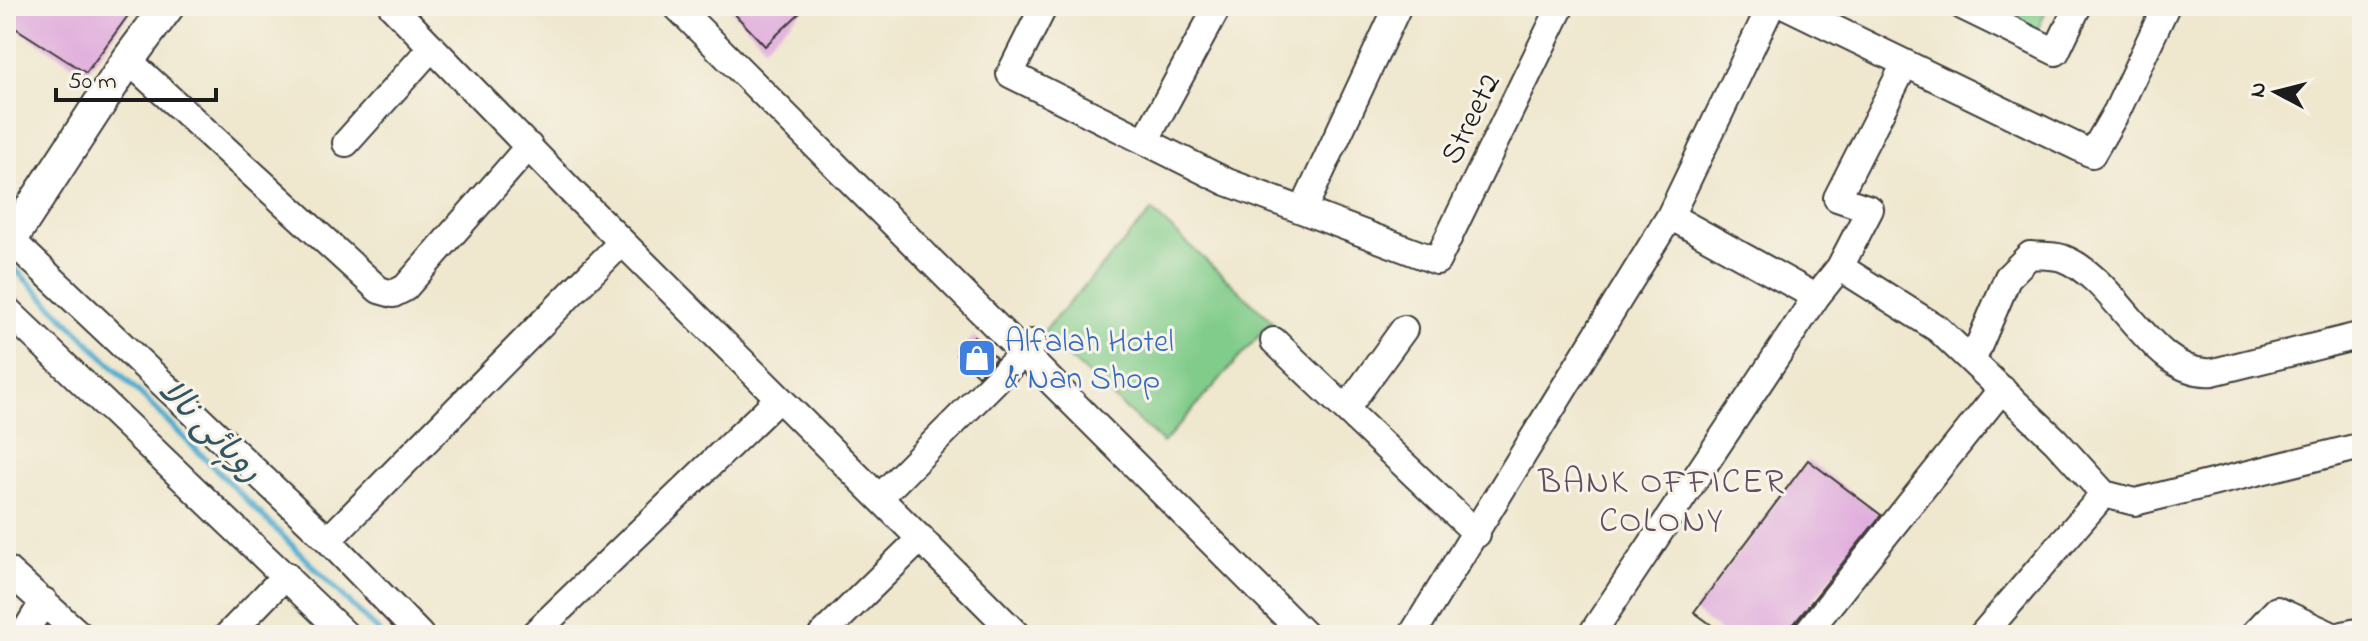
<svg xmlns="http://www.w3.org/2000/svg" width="2368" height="641" font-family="'Indie Flower','Playpen Sans Arabic',sans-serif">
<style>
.green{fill:#81cc8a;stroke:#4e7453;stroke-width:2}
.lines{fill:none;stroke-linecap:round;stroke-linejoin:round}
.stream{stroke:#52add0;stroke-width:6}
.building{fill:#e0acdd}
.minor-casing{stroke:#3c3a37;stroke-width:30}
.major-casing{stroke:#3c3a37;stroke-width:36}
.minor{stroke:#fff;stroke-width:26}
.major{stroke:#fff;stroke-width:32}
.labels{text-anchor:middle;stroke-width:6;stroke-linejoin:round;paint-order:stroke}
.street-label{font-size:32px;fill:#1c1c1c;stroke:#f7f3e8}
.shop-label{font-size:32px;fill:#366cbe;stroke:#f7f3e8;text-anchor:start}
.water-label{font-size:34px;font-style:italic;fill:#325664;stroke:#f7f3e8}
.neighbourhood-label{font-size:34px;letter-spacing:2px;fill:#614e60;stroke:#f7f3e8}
</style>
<rect width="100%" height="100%" fill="#f7f3e8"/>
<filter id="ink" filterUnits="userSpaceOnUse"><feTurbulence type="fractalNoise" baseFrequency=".0125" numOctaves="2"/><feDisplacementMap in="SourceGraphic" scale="16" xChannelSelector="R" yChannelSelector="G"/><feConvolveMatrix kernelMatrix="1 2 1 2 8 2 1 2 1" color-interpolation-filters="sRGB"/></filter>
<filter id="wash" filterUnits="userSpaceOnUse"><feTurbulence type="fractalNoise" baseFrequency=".006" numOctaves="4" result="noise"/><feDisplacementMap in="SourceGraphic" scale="32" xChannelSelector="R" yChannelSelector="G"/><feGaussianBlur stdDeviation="1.8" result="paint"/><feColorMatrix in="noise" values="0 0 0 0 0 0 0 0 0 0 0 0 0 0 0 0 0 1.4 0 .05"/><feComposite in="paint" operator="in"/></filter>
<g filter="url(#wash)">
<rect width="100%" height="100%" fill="#efe7ce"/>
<path class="green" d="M1978,6H2048L2036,33Z
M1152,211L1272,321L1163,443L1042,333Z"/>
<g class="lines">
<path class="stream" d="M6,260L382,635"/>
</g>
<g id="blocks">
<path class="building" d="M6,6H135L86,73L6,22Z
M727,6H807L765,46Z
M974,336L996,358L978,376L956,355Z
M1808,460L1881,515L1793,625L1789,635H1725L1694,612Z"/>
</g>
</g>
<g filter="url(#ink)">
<use href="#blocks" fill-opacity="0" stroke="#3c3a37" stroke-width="2"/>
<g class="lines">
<defs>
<path id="minor" d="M392,6L575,195L1017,635
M676,6L1305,635
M1044,6L1010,74L1227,182L1437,261L1561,6
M1787,6L2092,154L2117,111L2166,6
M1962,6L2056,52L2078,6
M128,60L379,290L393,294L405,288L529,146
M1145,141L1218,6
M346,143L432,47
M1303,210L1398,6
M1670,216L1816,297
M10,239L328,540L420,635
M1840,267L1938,329L2055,440L2104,494L2135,502L2362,446
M6,309L346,635
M1274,341L1477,534
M1973,359L2008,277L2030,255C2040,256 2052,255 2062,258C2118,278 2152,378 2213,372L2362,335
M1346,409L1404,329
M880,497L1033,343
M328,540L622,242
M6,569L80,635
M23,635L44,601
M228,635L286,575
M533,635L779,398
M822,635L921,538
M1412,635L1670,216L1771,6
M1591,635L1816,297L1840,267L1870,209L1837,198L1905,64
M1805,635L2002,389
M1982,635L2104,494
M2253,635L2277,610L2331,635
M2343,635L2362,631"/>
<path id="major" d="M6,247L128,60L168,6"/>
</defs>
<use href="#minor" class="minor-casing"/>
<use href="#major" class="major-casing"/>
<use href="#minor" class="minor"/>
<use href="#major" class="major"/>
</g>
</g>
<defs>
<symbol id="shop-square" viewBox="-11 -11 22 22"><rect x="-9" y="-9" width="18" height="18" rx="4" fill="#3f7fe0" stroke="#f7f3e8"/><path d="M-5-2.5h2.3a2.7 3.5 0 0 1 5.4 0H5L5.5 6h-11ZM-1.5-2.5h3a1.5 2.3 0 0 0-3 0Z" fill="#fff"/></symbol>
</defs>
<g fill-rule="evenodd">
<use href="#shop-square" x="955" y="336" width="44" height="44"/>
</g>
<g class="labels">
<g class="street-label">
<text transform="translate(1469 118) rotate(-64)" y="11">Street2</text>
</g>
<g class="shop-label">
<text x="1005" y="351">Alfalah Hotel<tspan x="1005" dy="37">&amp; Nan Shop</tspan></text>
</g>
<g class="water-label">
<text transform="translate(212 429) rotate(45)" y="12">روہائی نالا</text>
</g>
<g class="neighbourhood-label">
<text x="1662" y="492">BANK OFFICER<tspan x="1662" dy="39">COLONY</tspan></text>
</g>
</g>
<rect width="2368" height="641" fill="none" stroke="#f7f3e8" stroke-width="32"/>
<g transform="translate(2276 92) rotate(277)" stroke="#f7f3e8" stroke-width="6" paint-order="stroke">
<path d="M0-6L14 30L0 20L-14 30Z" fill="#1c1c1c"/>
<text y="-12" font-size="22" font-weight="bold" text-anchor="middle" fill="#1c1c1c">N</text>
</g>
<path d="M56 88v12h160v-12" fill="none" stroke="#1c1c1c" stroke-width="4"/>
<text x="68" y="88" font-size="24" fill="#1c1c1c" stroke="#f7f3e8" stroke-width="6" paint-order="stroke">50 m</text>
</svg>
